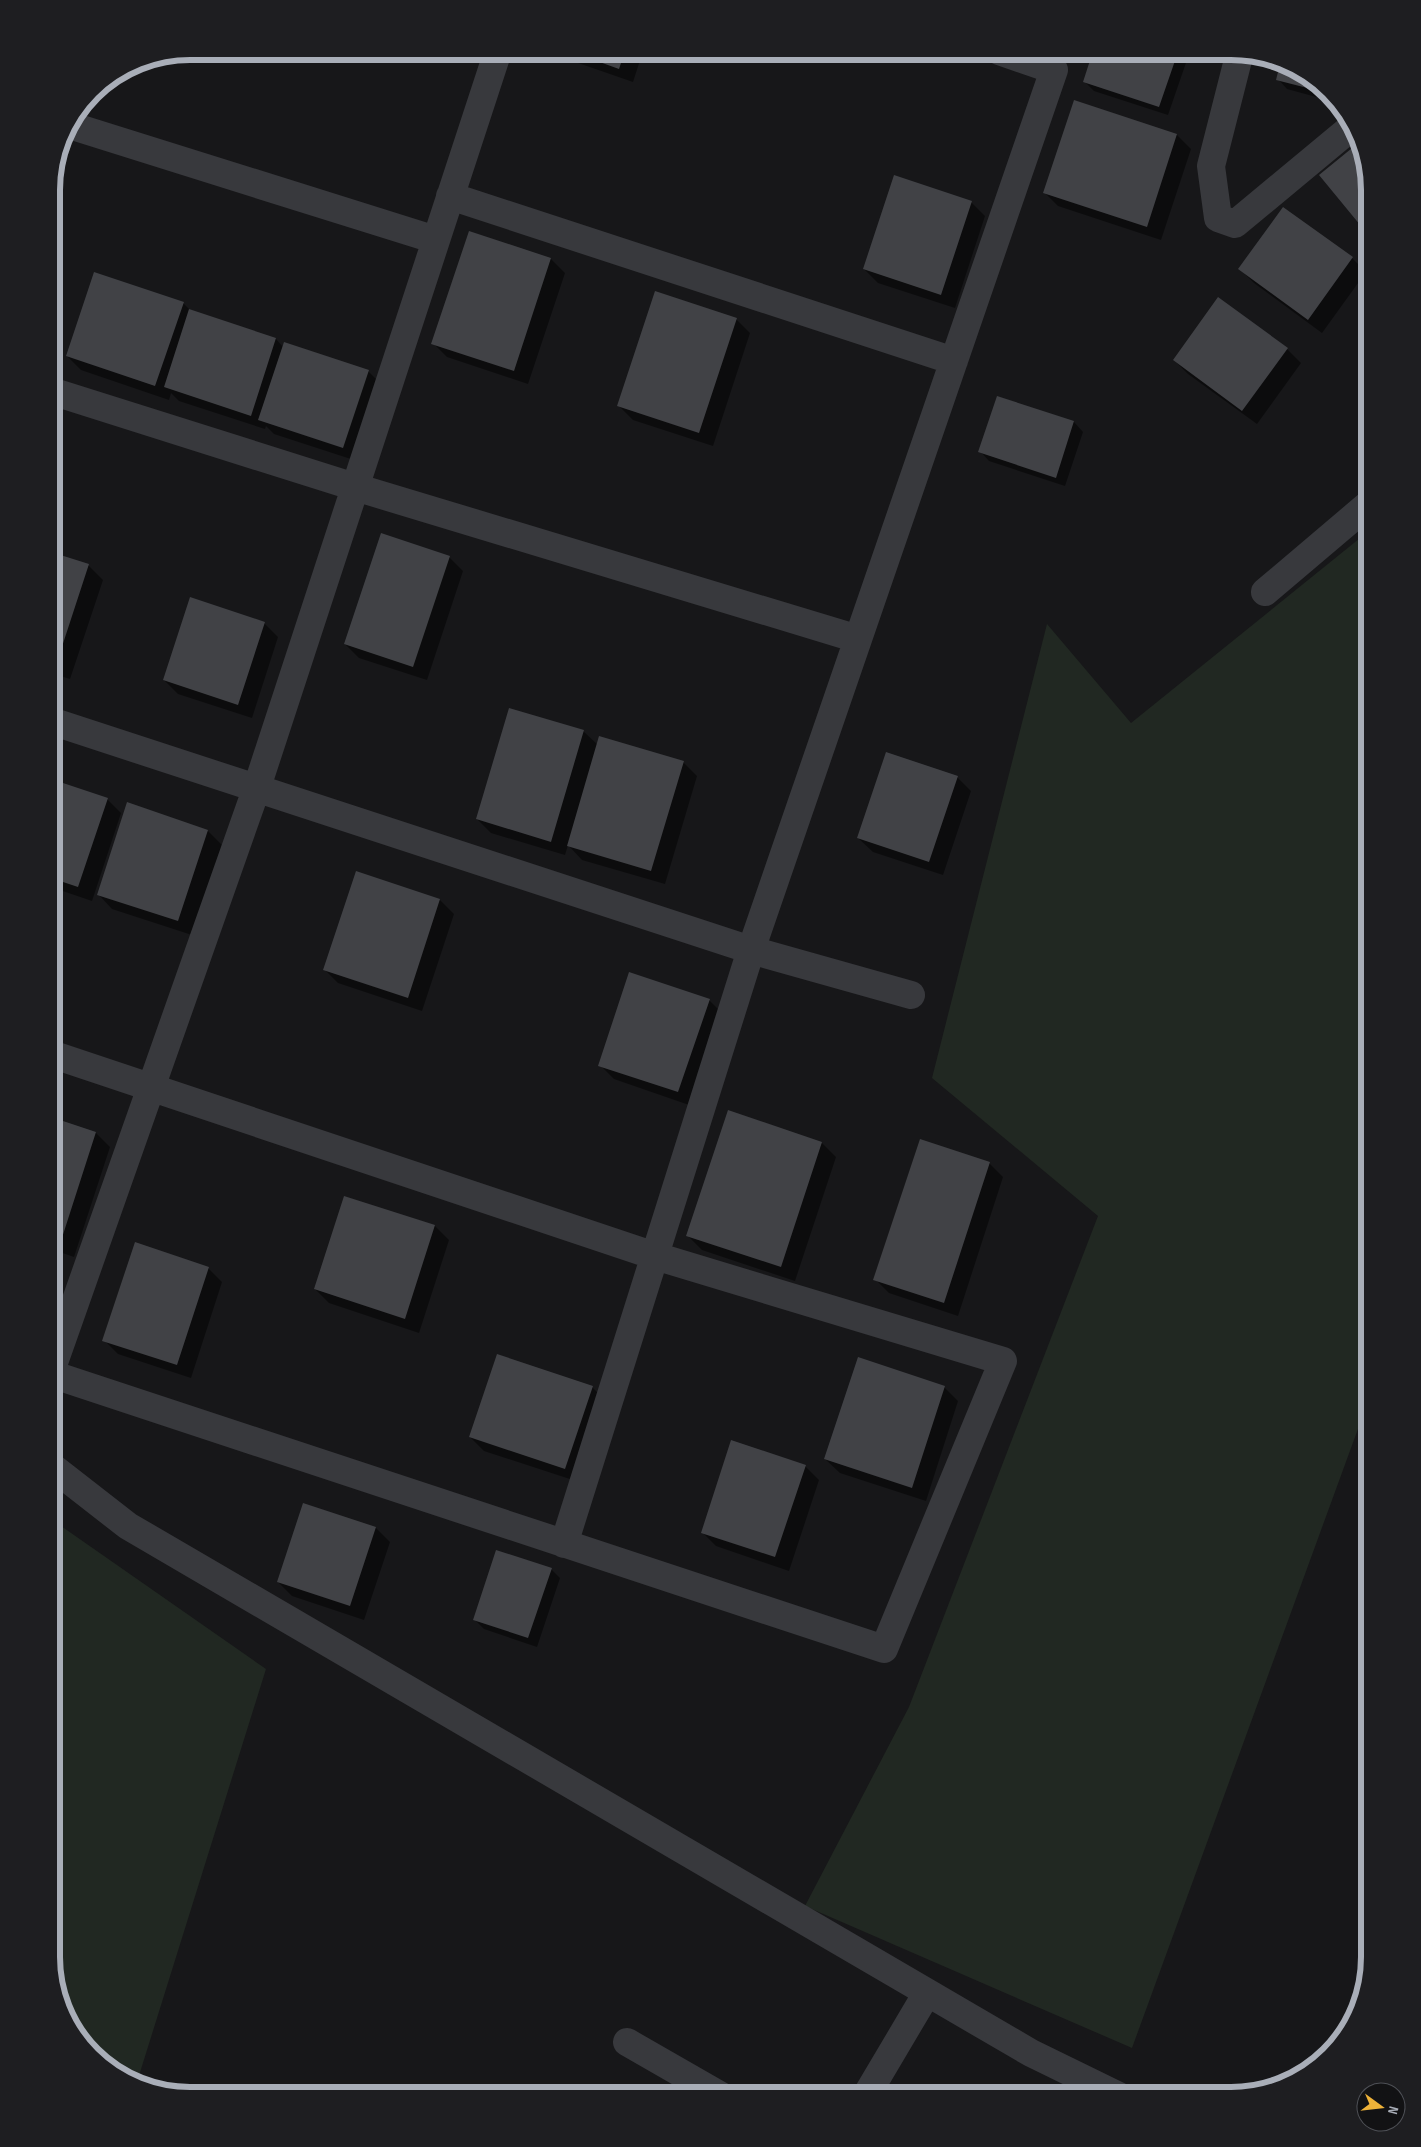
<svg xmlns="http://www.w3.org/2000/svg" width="1421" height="2147" font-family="'Sofia Sans Condensed',sans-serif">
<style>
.green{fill:#212822}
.shadow{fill:#0007}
.building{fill:#414246}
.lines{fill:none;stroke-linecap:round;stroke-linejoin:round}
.minor{stroke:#38393d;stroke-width:28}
.rim{fill:none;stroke:#a9aeb8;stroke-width:6}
</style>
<rect width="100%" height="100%" fill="#171719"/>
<path class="green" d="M1370,530V1396L1132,2048L805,1906L909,1707L1098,1216L932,1078L1047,624L1131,723Z
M51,1519L266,1669L137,2082L120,2077L70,2026L51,1957Z"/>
<path class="shadow" d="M553,51H643L633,82L558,56Z
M1094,51L1187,52L1189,54L1168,115L1094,91L1084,81Z
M1282,64L1301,70L1331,101L1287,89L1278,79Z
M1074,101L1177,135L1191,149L1161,240L1058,206L1044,192Z
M971,202L985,216L955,308L878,283L864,269Z
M470,233L551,259L565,273L528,384L447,357L433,343Z
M1352,258L1366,272L1322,333L1254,283L1240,269Z
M183,303L191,311L276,339L283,347L368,371L382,385L357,461L274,434L266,426L265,429L179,401L171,393L169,400L81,370L67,356Z
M736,319L750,333L713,446L633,420L619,406Z
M1287,349L1301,363L1257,424L1188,374L1174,360Z
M998,397L1074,422L1083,432L1065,486L989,461L980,451Z
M51,553L89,566L103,580L70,679L51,673Z
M449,557L463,571L427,680L359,658L345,644Z
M264,623L278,637L252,718L178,694L164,680Z
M583,731L598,745L683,762L697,776L665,884L582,860L568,845L565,855L491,833L477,819Z
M957,777L971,791L943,875L873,852L858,838Z
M51,781L107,799L121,813L92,901L51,887Z
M208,831L222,845L192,935L112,909L98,894Z
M440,900L454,914L422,1011L338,983L324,969Z
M709,1000L723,1014L692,1106L614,1079L600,1065Z
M51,1119L96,1133L110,1147L74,1257L51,1249Z
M822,1143L836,1157L795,1281L702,1250L688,1236Z
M989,1163L1003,1177L958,1316L889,1293L875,1279Z
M345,1197L435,1226L449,1240L419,1333L329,1303L315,1289Z
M208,1268L222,1282L191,1378L118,1354L104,1340Z
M592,1387L606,1401L579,1482L484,1451L470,1437Z
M944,1387L958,1401L926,1501L840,1473L825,1459Z
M805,1466L819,1480L789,1571L716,1546L702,1532Z
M304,1504L376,1528L390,1542L364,1620L292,1596L278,1582Z
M551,1569L560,1578L537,1647L484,1629L475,1620Z"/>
<path class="building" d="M569,51H625L619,69Z
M1093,51L1178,52L1159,107L1083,82Z
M1280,64L1301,70L1323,92L1276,80Z
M1074,100L1177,134L1147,227L1043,193Z
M1357,144L1370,190V237L1319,175Z
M894,175L972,201L941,295L863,269Z
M1283,207L1353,257L1308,320L1238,269Z
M469,231L551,258L514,371L431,344Z
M94,272L184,302L155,386L66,356Z
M655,291L737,318L699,433L617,406Z
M1218,297L1288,348L1242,411L1173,360Z
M189,309L276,338L251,416L164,387Z
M284,342L369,370L343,448L258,420Z
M997,396L1074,421L1056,478L978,452Z
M381,533L450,556L413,667L344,644Z
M51,552L89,564L56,665L51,664Z
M190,597L265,622L238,705L163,680Z
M509,708L584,730L551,842L476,819Z
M599,736L684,761L651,871L567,846Z
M886,752L958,776L929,862L857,838Z
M51,779L108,798L78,887L51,878Z
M127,802L208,830L178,921L97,895Z
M356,871L440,899L408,998L323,970Z
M629,972L710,999L678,1092L598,1066Z
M728,1110L822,1142L781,1267L686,1236Z
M51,1117L96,1132L60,1244L51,1241Z
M920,1139L990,1162L944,1303L873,1280Z
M344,1196L435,1225L405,1319L314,1289Z
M135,1242L209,1267L177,1365L102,1341Z
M497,1354L593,1386L565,1469L469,1437Z
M858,1357L945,1386L912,1488L824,1459Z
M731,1440L806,1465L775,1557L701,1533Z
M303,1503L376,1527L350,1606L277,1582Z
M496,1550L552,1568L528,1638L473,1620Z"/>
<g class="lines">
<path class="minor" d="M1240,52L1211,166L1218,218L1235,224L1353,126
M69,125L436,240
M450,196L954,361
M51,391L355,487L858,639
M1265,592L1370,503
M51,721L751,950L911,995
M51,1371L257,787L498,51
M51,1374L884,1649L1003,1361L655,1256L51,1054
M51,1466L128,1526L1031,2053L1119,2096
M564,1544L751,950L1054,70L999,51
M627,2042L721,2096
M866,2096L927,1993"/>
</g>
<path d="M0 0H1421V2147H0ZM190 60H1231A130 130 0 0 1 1361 190V1957A130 130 0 0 1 1231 2087H190A130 130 0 0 1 60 1957V190A130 130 0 0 1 190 60Z" fill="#1e1e21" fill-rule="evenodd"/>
<path class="rim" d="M190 60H1231A130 130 0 0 1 1361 190V1957A130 130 0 0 1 1231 2087H190A130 130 0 0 1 60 1957V190A130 130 0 0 1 190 60Z"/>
<g transform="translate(1381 2107) rotate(105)"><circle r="24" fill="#121214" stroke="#4e5056"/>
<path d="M0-4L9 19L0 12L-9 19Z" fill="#eeb239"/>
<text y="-8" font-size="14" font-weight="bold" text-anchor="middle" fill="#a9aeb8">N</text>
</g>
</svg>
